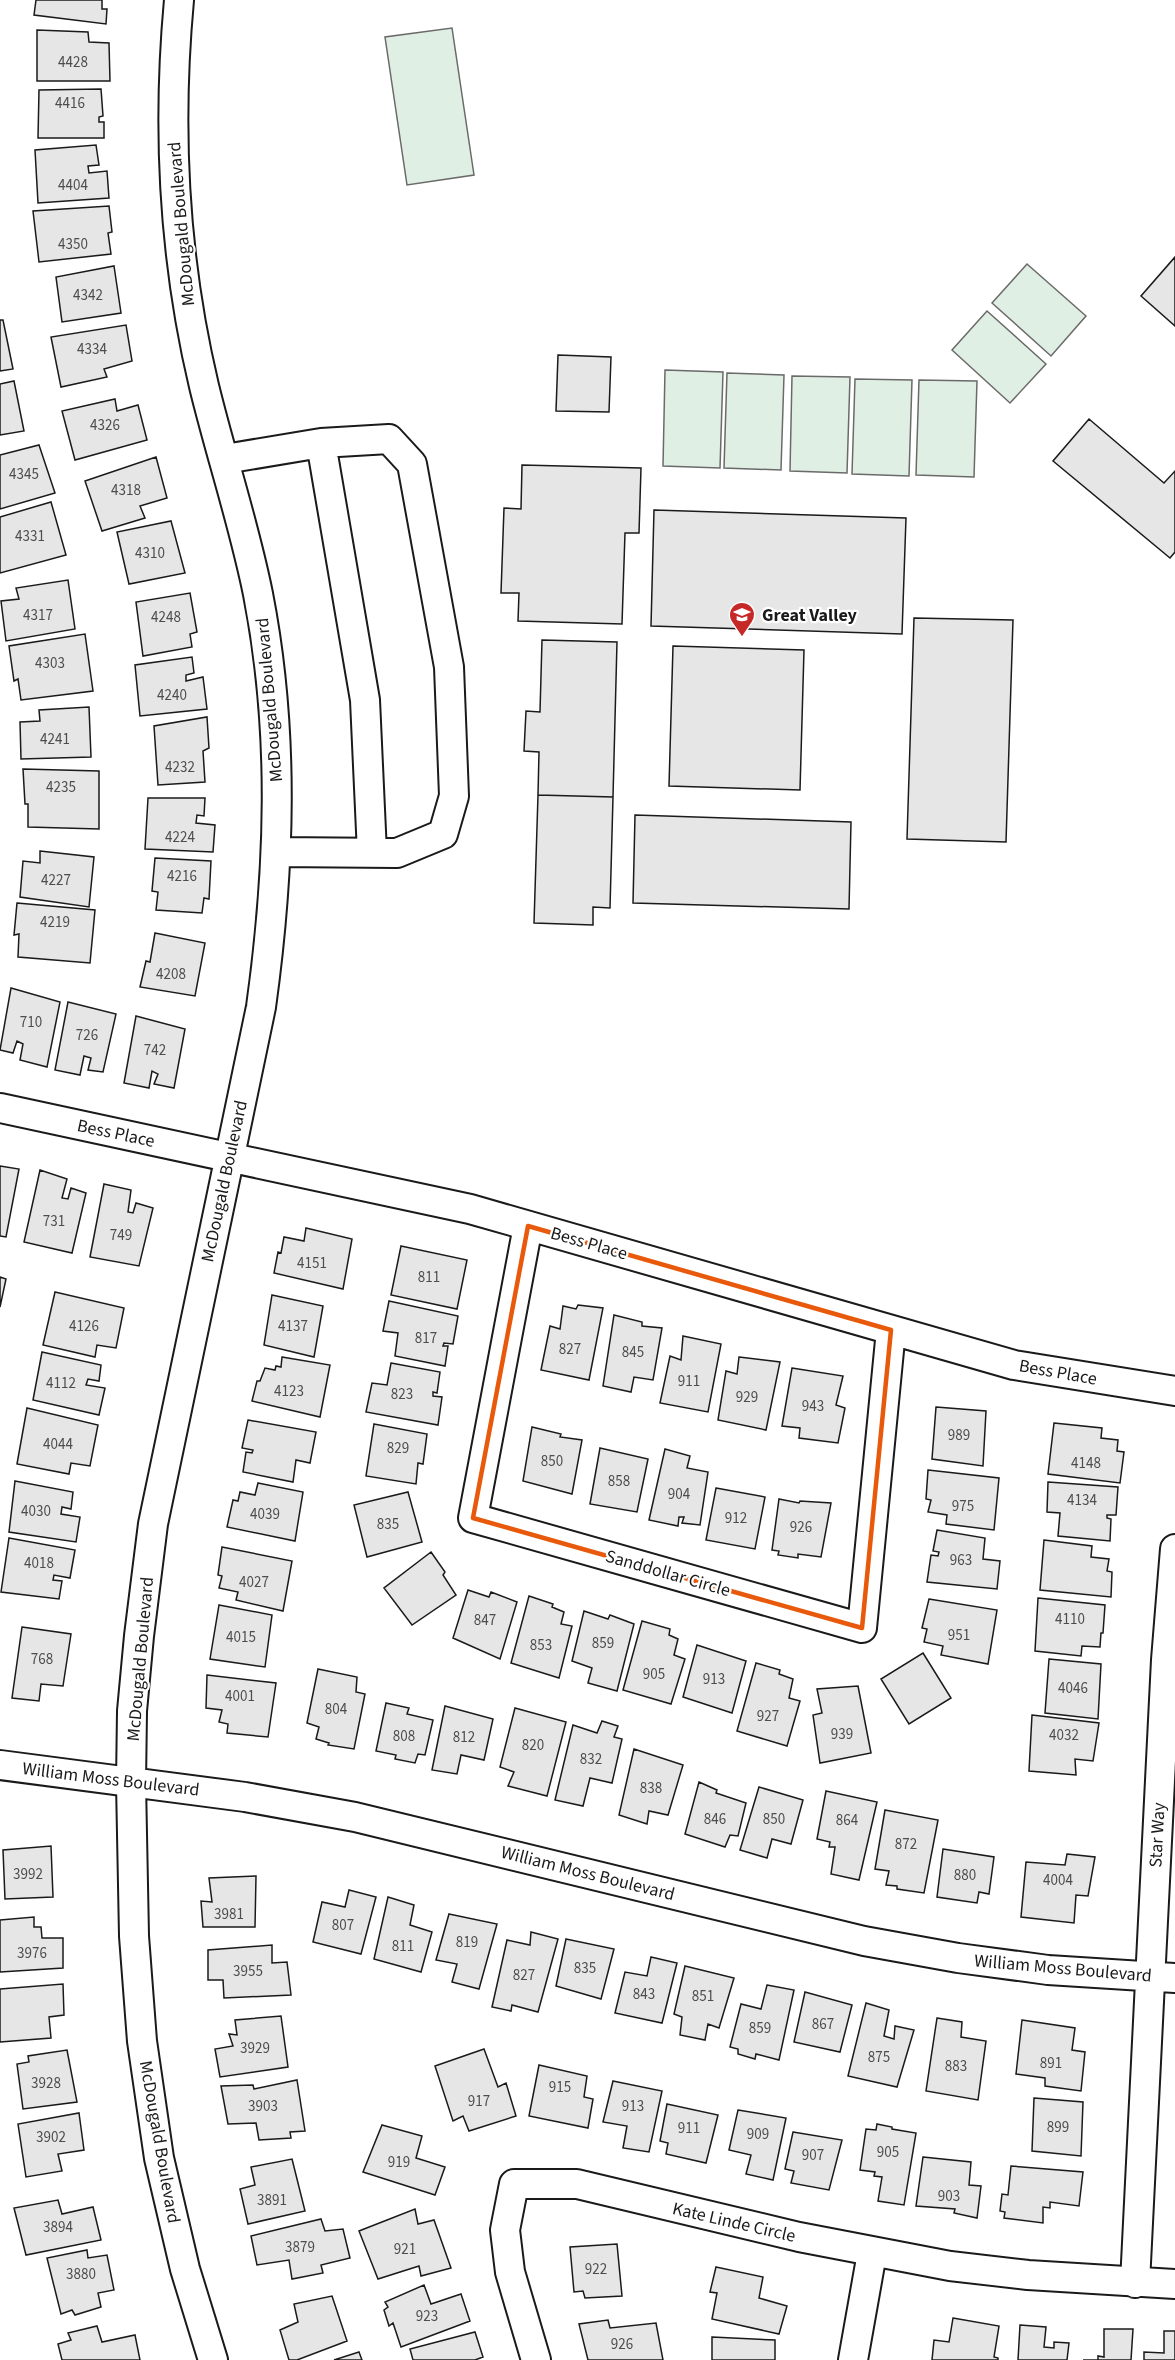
<svg xmlns="http://www.w3.org/2000/svg" width="1175" height="2360" font-family="'Source Sans 3',sans-serif">
<style>
.green{fill:#e0efe3;stroke:#6a6a6a;stroke-width:1.5}
.building{fill:#e6e6e6;stroke:#1a1a1a;stroke-width:1.5}
.lines{fill:none;stroke-linecap:round;stroke-linejoin:round}
.minor-casing{stroke:#1a1a1a;stroke-width:32}
.minor{stroke:#fff;stroke-width:28}
.marked{fill:none;stroke:#e8590c;stroke-width:4.5;stroke-linejoin:round}
.labels{text-anchor:middle;stroke-width:4.5;stroke-linejoin:round;paint-order:stroke}
.number-label{font-size:15px;fill:#4d4d4d}
.street-label{font-size:18px;fill:#1a1a1a;stroke:#fff}
.poi-label{font-size:18px;font-weight:bold;fill:#1a1a1a;stroke:#fff;text-anchor:start}
</style>
<rect width="100%" height="100%" fill="#fff"/>
<path class="green" d="M452,28L474,175L407,185L385,37Z
M1027,264L1086,316L1051,356L992,303Z
M987,311L1046,364L1010,403L952,350Z
M665,370L723,372L720,468L663,466Z
M727,373L784,375L781,470L724,468Z
M792,376L850,377L847,473L790,471Z
M855,379L912,380L909,476L852,474Z
M919,380L977,381L974,477L916,475Z"/>
<path class="building" d="M36,0H102V9H107L106,24L34,15Z
M37,30L88,32L89,42L109,43L110,81H37Z
M101,89L103,116L99,117V122H104V138H38L39,90Z
M96,145L99,165L88,166L89,173L107,171L109,198L38,203L35,150Z
M109,206L112,232L108,233L111,254L39,262L33,211Z
M1175,257V326L1141,296Z
M114,266L121,313L62,322L56,277Z
M0,320H3L13,369L0,371Z
M126,325L132,361L104,369L107,377L61,387L51,337Z
M558,355L611,357L609,412L556,411Z
M14,381L24,431L0,435V384Z
M115,399L117,411L138,405L147,440L75,460L62,411Z
M1089,419L1164,483L1175,471V552L1170,558L1053,461Z
M39,445L55,493L0,509V455Z
M156,457L167,498L140,506L145,518L102,531L85,481Z
M522,465L641,468L639,533H625L622,624L518,621L519,593H501L504,508L521,509Z
M51,502L66,555L0,573V517Z
M654,510L906,518L902,634L651,626Z
M171,521L185,573L129,584L117,532Z
M68,580L75,629L6,641L1,601L19,599L16,588Z
M190,593L197,632L190,634L192,647L143,656L136,602Z
M914,618L1013,620L1006,842L907,839Z
M85,634L93,691L21,700L18,679L14,681L9,646Z
M542,640L617,642L613,797L538,795L539,752L524,751L526,711L540,712Z
M673,646L804,650L800,790L669,786Z
M192,657L194,673L186,675V681L203,677L207,709L140,716L135,665Z
M89,707L91,757L21,759L20,722L40,721L39,710Z
M207,717L209,748L203,751L205,782L158,785L154,726Z
M23,769L99,771V829L28,827V804H25Z
M538,795L613,797L610,908L593,907V925L534,923Z
M148,798H205L204,816L197,815L196,823L215,825L213,852L145,849Z
M635,815L851,822L849,909L633,903Z
M40,851L94,857L89,907L20,897L23,861L40,863Z
M155,858L211,861L209,899L204,898L202,913L156,910L158,892L152,891Z
M17,903L95,910L90,963L18,957L19,934L14,935Z
M155,933L205,943L195,996L140,987L146,961L150,962Z
M11,988L60,1002L47,1067L20,1060L23,1044L17,1041L13,1053L0,1050Z
M68,1002L116,1014L103,1072L88,1070L91,1058L84,1056L80,1075L55,1070Z
M136,1016L185,1029L174,1088L154,1084L158,1074L152,1071L149,1088L124,1083Z
M0,1166L19,1169L6,1237L0,1236Z
M40,1170L67,1179L62,1198L68,1199L71,1188L86,1193L72,1253L24,1242Z
M104,1184L131,1190L128,1212L133,1213L136,1203L153,1208L139,1266L90,1257Z
M306,1228L352,1239L343,1289L274,1273L278,1252L281,1253L284,1237L304,1241Z
M401,1246L467,1260L457,1309L391,1295Z
M0,1277L6,1279L0,1307Z
M55,1292L124,1308L116,1348L97,1345L95,1357L43,1345Z
M272,1295L323,1306L314,1357L264,1345Z
M389,1301L458,1316L453,1344L444,1343L443,1346H448L445,1366L395,1356L398,1333L383,1331Z
M578,1305L603,1308L589,1380L541,1370L550,1326L560,1329L563,1306L576,1309Z
M614,1315L642,1322V1326L662,1328L653,1380L634,1377L631,1392L603,1386Z
M683,1336L721,1344L708,1412L660,1403L670,1356L681,1360Z
M42,1352L101,1365L99,1381L88,1379L86,1385L105,1388L99,1415L33,1400Z
M282,1357L330,1365L320,1417L252,1401L257,1381H260L265,1368L275,1370L276,1366L281,1367Z
M739,1357L780,1362L766,1430L718,1420L726,1371L737,1374Z
M391,1363L440,1372L437,1393L433,1392V1396L442,1397L438,1425L366,1412L372,1383L387,1385Z
M792,1368L843,1376L836,1405L845,1408L838,1443L799,1438L800,1428L782,1426Z
M936,1407L986,1411L983,1466L932,1459Z
M27,1408L98,1425L90,1466L71,1463L69,1474L17,1464Z
M248,1420L316,1432L310,1463L296,1460L293,1482L243,1472L246,1452L252,1453L253,1450L242,1448Z
M1054,1423L1102,1428L1101,1438L1118,1440L1117,1451L1124,1452L1120,1483L1048,1474Z
M374,1424L427,1434L423,1464L418,1463L416,1484L366,1476Z
M532,1427L561,1434L560,1437L582,1440L572,1494L523,1481Z
M600,1448L648,1459L637,1512L590,1504Z
M665,1449L690,1456L687,1468L708,1472L700,1525L682,1523L684,1517H679L678,1526L649,1520Z
M928,1470L999,1478L994,1530L946,1524L947,1515L928,1512L931,1500L926,1499Z
M15,1481L73,1492L71,1509L62,1507L61,1514L80,1517L76,1542L9,1532Z
M1048,1482L1118,1487L1116,1515H1107V1518L1111,1519L1110,1541L1058,1536L1060,1513L1047,1512Z
M258,1483L303,1492L295,1541L227,1527L233,1500L238,1501L240,1492L255,1495Z
M716,1488L765,1497L755,1549L706,1540Z
M408,1492L422,1542L367,1557L354,1505Z
M779,1499L799,1503L800,1501L831,1503L821,1557L798,1554V1558L778,1555L779,1551L772,1550Z
M937,1530L985,1538L983,1559L1000,1561L997,1589L927,1582L931,1555L938,1556L939,1552L933,1551Z
M9,1538L75,1550L70,1578L54,1575L53,1580L62,1581L59,1599L1,1592Z
M1044,1540L1092,1546L1091,1557L1109,1559L1107,1571L1112,1572L1111,1597L1040,1590Z
M222,1547L292,1561L283,1611L236,1600L238,1592L219,1588L222,1576L218,1575Z
M431,1552L445,1572L443,1575L456,1595L412,1625L384,1588Z
M468,1590L489,1597L491,1592L517,1602L500,1659L453,1638Z
M529,1596L553,1604L552,1607L564,1612L561,1624L572,1626L559,1678L511,1663Z
M1038,1598L1105,1605L1103,1633H1101L1100,1647L1082,1646L1081,1656L1035,1651Z
M929,1599L997,1610L988,1664L941,1655L943,1646L924,1642L927,1629L922,1628Z
M219,1605L272,1615L265,1667L210,1659Z
M584,1611L608,1619L610,1615L634,1624L617,1691L588,1683L592,1668L572,1661Z
M642,1621L670,1629L669,1635L678,1639L674,1655L685,1659L671,1704L623,1690Z
M22,1627L71,1634L63,1686L41,1684L39,1701L12,1698Z
M697,1645L746,1661L732,1713L683,1697Z
M923,1653L951,1698L909,1724L881,1679Z
M1049,1659L1101,1664L1098,1719L1045,1713Z
M756,1663L780,1670L779,1674L793,1679L789,1698L800,1701L787,1746L737,1731Z
M318,1669L357,1677L356,1692L365,1694L354,1749L328,1745L329,1743L316,1739L319,1727L307,1723Z
M207,1675L276,1683L268,1737L227,1733L228,1724L219,1722L222,1710L206,1708Z
M858,1686L871,1753L820,1763L813,1715L822,1713L817,1689Z
M386,1703L409,1708L407,1714L433,1720L425,1755L418,1754L415,1763L395,1759L396,1755L376,1751Z
M445,1706L493,1719L484,1760L461,1755L457,1774L432,1770Z
M515,1708L566,1722L547,1796L508,1786L514,1772L500,1767Z
M1032,1715L1099,1723L1093,1761L1075,1759L1076,1775L1029,1771Z
M602,1721L618,1726L614,1737L622,1739L612,1783L590,1778L583,1806L555,1800L573,1725L597,1733Z
M634,1749L683,1765L668,1815L649,1811L647,1824L619,1815Z
M699,1782L717,1790L716,1793L746,1803L738,1836L730,1835L725,1847L685,1834Z
M759,1787L803,1800L791,1844L772,1839L767,1858L740,1850Z
M826,1791L877,1802L859,1880L831,1874L835,1847H829L830,1842L817,1839Z
M885,1810L938,1820L924,1893L897,1889V1886L886,1885L889,1871L875,1869Z
M51,1846L53,1897L5,1899L3,1850Z
M943,1849L994,1857L989,1894L979,1892L977,1903L937,1897Z
M1067,1854L1095,1857L1088,1896L1076,1895L1074,1923L1021,1917L1026,1862L1065,1865Z
M256,1876L255,1927H203L201,1901L212,1902L209,1878Z
M349,1890L376,1897L361,1954L313,1942L322,1902L345,1907Z
M388,1897L414,1905L410,1925L432,1932L421,1972L374,1959Z
M449,1914L497,1924L479,1989L452,1982L457,1964L436,1960Z
M34,1917V1927H41L42,1938H63V1968L0,1972V1920Z
M531,1932L558,1939L538,2012L512,2005L511,2011L492,2007L507,1940L530,1945Z
M566,1939L614,1949L601,1999L556,1986Z
M272,1945V1963L287,1962L291,1995L224,1998L223,1980H208V1950Z
M651,1957L677,1963L662,2023L615,2013L625,1972L647,1976Z
M685,1966L734,1978L719,2028L708,2024L705,2040L680,2035L682,2017L674,2014Z
M63,1984L64,2015L49,2017L51,2038L0,2042V1989Z
M767,1985L794,1990L779,2060L756,2054L755,2059L738,2054V2049L730,2047L741,2004L761,2009Z
M805,1992L852,2005L840,2052L794,2042Z
M866,2003L889,2010L884,2036L894,2039L895,2026L914,2030L897,2087L848,2076Z
M281,2016L288,2067L220,2077L215,2049L233,2046L229,2034L237,2035L235,2020Z
M937,2018L962,2022L961,2037L986,2041L978,2100L926,2091Z
M1022,2020L1075,2028L1072,2050L1085,2052L1081,2091L1045,2086V2078L1016,2074Z
M484,2049L498,2087L506,2083L516,2116L469,2131L463,2116L453,2121L435,2066Z
M67,2050L77,2102L23,2109L17,2064L29,2062L28,2056Z
M539,2065L587,2076L584,2097L593,2099L588,2128L529,2116Z
M297,2080L305,2131L290,2132L291,2138L259,2140L256,2123L228,2124L221,2086L253,2085L254,2089Z
M613,2081L662,2091L649,2152L623,2148L627,2126L603,2122Z
M1034,2098L1083,2102L1081,2156L1032,2151Z
M667,2104L718,2115L706,2163L666,2154L668,2143L660,2141Z
M738,2110L786,2118L773,2180L746,2174L751,2155L729,2150Z
M79,2113L84,2150L58,2154L62,2171L26,2177L18,2124Z
M877,2124L892,2127V2129L916,2133L904,2205L878,2201L882,2177L874,2176L875,2172L860,2170L866,2129L876,2130Z
M382,2125L422,2136L416,2158L445,2167L435,2195L363,2172Z
M793,2132L842,2140L829,2190L791,2183L794,2171L785,2169Z
M923,2157L971,2162L969,2185L981,2186L977,2218L954,2213L955,2209L916,2206Z
M292,2159L305,2211L248,2224L240,2189L255,2185L251,2167Z
M1011,2166L1083,2172L1079,2206L1050,2202V2208L1043,2207V2223L1004,2218L1005,2212L1000,2211L1002,2194L1008,2195Z
M58,2200L62,2214L93,2207L101,2240L26,2255L14,2208Z
M415,2209L418,2224L434,2220L451,2268L421,2276L419,2266L378,2279L359,2231Z
M321,2219L325,2231L343,2229L350,2258L321,2265L323,2273L292,2279L289,2260L257,2265L251,2236Z
M617,2244L622,2296L585,2298L583,2291L574,2292L570,2247Z
M87,2250L88,2258L107,2255L114,2290L98,2293L101,2307L75,2315L72,2310L61,2314L47,2258Z
M716,2267L763,2277L759,2298L787,2306L779,2334L712,2319L717,2293L710,2292Z
M424,2285L431,2304L461,2294L470,2321L401,2347L393,2323L389,2326L384,2310L388,2307L385,2302Z
M332,2296L347,2341L297,2360H289L280,2330L298,2322L294,2304Z
M953,2318L999,2326L994,2357L998,2358V2360H932L934,2340L949,2342Z
M608,2320L610,2328L656,2323L663,2360H588L579,2324Z
M1020,2325L1046,2327L1044,2347L1054,2348V2342L1069,2343L1067,2360H1018Z
M97,2326L102,2342L135,2335L140,2360H62L58,2344L71,2340L68,2333Z
M1104,2329H1133L1131,2360H1083H1098V2356L1104,2357Z
M1164,2331H1175V2360H1144V2352L1164,2353Z
M475,2332L483,2357L475,2360H413L410,2349Z
M712,2337L775,2340V2360H712Z
M359,2352L362,2360H334Z"/>
<g class="lines">
<defs>
<path id="minor" d="M179,0C167,129 174,260 204,386C221,456 244,524 258,594C285,732 280,870 261,1007L153,1524L139,1636L132,1711L131,1783L134,1936L142,2041L159,2158L185,2269L213,2360
M321,443L365,700L372,853
M225,459L321,443L389,439L412,464L449,667L454,796L443,834L397,853L277,852
M0,1108L470,1209L1014,1365L1175,1391
M528,1226L473,1518L862,1628L891,1330
M0,1765L245,1797L355,1817L864,1941L958,1958L1048,1970L1175,1978
M1135,2283L1166,1660L1175,1549
M536,2360L510,2272L505,2230L514,2184H577L799,2237L950,2266L1028,2275L1175,2284
M853,2360L872,2253"/>
</defs>
<use href="#minor" class="minor-casing"/>
<use href="#minor" class="minor"/>
</g>
<path class="marked" d="M528,1226L891,1330L862,1628L473,1518Z"/>
<defs>
<symbol id="school-pin" viewBox="-11 -11 22 30"><path d="M0 17L-7.5 6A9.5 9.5 0 1 1 7.5 6Z" fill="#c62828" stroke="#fff"/><path d="M0-5L7-2L0 1L-7-2ZM-4 1L0 2.5L4 1V4Q0 6-4 4Z" fill="#fff"/></symbol>
</defs>
<g fill-rule="evenodd">
<use href="#school-pin" x="727" y="600" width="30" height="40"/>
</g>
<g class="labels">
<g class="number-label">
<text x="73" y="67">4428</text>
<text x="70" y="108">4416</text>
<text x="73" y="190">4404</text>
<text x="73" y="249">4350</text>
<text x="88" y="300">4342</text>
<text x="92" y="354">4334</text>
<text x="105" y="430">4326</text>
<text x="24" y="479">4345</text>
<text x="126" y="495">4318</text>
<text x="30" y="541">4331</text>
<text x="150" y="558">4310</text>
<text x="38" y="620">4317</text>
<text x="166" y="622">4248</text>
<text x="50" y="668">4303</text>
<text x="172" y="700">4240</text>
<text x="55" y="744">4241</text>
<text x="180" y="772">4232</text>
<text x="61" y="792">4235</text>
<text x="180" y="842">4224</text>
<text x="182" y="881">4216</text>
<text x="56" y="885">4227</text>
<text x="55" y="927">4219</text>
<text x="171" y="979">4208</text>
<text x="31" y="1027">710</text>
<text x="87" y="1040">726</text>
<text x="155" y="1055">742</text>
<text x="54" y="1226">731</text>
<text x="121" y="1240">749</text>
<text x="312" y="1268">4151</text>
<text x="429" y="1282">811</text>
<text x="84" y="1331">4126</text>
<text x="293" y="1331">4137</text>
<text x="426" y="1343">817</text>
<text x="570" y="1354">827</text>
<text x="633" y="1357">845</text>
<text x="689" y="1386">911</text>
<text x="61" y="1388">4112</text>
<text x="289" y="1396">4123</text>
<text x="402" y="1399">823</text>
<text x="747" y="1402">929</text>
<text x="813" y="1411">943</text>
<text x="959" y="1440">989</text>
<text x="58" y="1449">4044</text>
<text x="398" y="1453">829</text>
<text x="552" y="1466">850</text>
<text x="1086" y="1468">4148</text>
<text x="619" y="1486">858</text>
<text x="679" y="1499">904</text>
<text x="1082" y="1505">4134</text>
<text x="963" y="1511">975</text>
<text x="36" y="1516">4030</text>
<text x="265" y="1519">4039</text>
<text x="736" y="1523">912</text>
<text x="388" y="1529">835</text>
<text x="801" y="1532">926</text>
<text x="961" y="1565">963</text>
<text x="39" y="1568">4018</text>
<text x="254" y="1587">4027</text>
<text x="1070" y="1624">4110</text>
<text x="485" y="1625">847</text>
<text x="959" y="1640">951</text>
<text x="241" y="1642">4015</text>
<text x="603" y="1648">859</text>
<text x="541" y="1650">853</text>
<text x="42" y="1664">768</text>
<text x="654" y="1679">905</text>
<text x="714" y="1684">913</text>
<text x="1073" y="1693">4046</text>
<text x="240" y="1701">4001</text>
<text x="336" y="1714">804</text>
<text x="768" y="1721">927</text>
<text x="842" y="1739">939</text>
<text x="1064" y="1740">4032</text>
<text x="404" y="1741">808</text>
<text x="464" y="1742">812</text>
<text x="533" y="1750">820</text>
<text x="591" y="1764">832</text>
<text x="651" y="1793">838</text>
<text x="715" y="1824">846</text>
<text x="774" y="1824">850</text>
<text x="847" y="1825">864</text>
<text x="906" y="1849">872</text>
<text x="28" y="1879">3992</text>
<text x="965" y="1880">880</text>
<text x="1058" y="1885">4004</text>
<text x="229" y="1919">3981</text>
<text x="343" y="1930">807</text>
<text x="467" y="1947">819</text>
<text x="403" y="1951">811</text>
<text x="32" y="1958">3976</text>
<text x="585" y="1973">835</text>
<text x="248" y="1976">3955</text>
<text x="524" y="1980">827</text>
<text x="644" y="1999">843</text>
<text x="703" y="2001">851</text>
<text x="823" y="2029">867</text>
<text x="760" y="2033">859</text>
<text x="255" y="2053">3929</text>
<text x="879" y="2062">875</text>
<text x="1051" y="2068">891</text>
<text x="956" y="2071">883</text>
<text x="46" y="2088">3928</text>
<text x="560" y="2092">915</text>
<text x="479" y="2106">917</text>
<text x="263" y="2111">3903</text>
<text x="633" y="2111">913</text>
<text x="1058" y="2132">899</text>
<text x="689" y="2133">911</text>
<text x="758" y="2139">909</text>
<text x="51" y="2142">3902</text>
<text x="888" y="2157">905</text>
<text x="813" y="2160">907</text>
<text x="399" y="2167">919</text>
<text x="949" y="2201">903</text>
<text x="272" y="2205">3891</text>
<text x="58" y="2232">3894</text>
<text x="300" y="2252">3879</text>
<text x="405" y="2254">921</text>
<text x="596" y="2274">922</text>
<text x="81" y="2279">3880</text>
<text x="427" y="2321">923</text>
<text x="622" y="2349">926</text>
</g>
<g class="street-label">
<text transform="translate(181 224) rotate(-95)" y="6">McDougald Boulevard</text>
<text transform="translate(269 700) rotate(-95)" y="6">McDougald Boulevard</text>
<text transform="translate(116 1133) rotate(12)" y="6">Bess Place</text>
<text transform="translate(224 1181) rotate(-78)" y="6">McDougald Boulevard</text>
<text transform="translate(589 1243) rotate(16)" y="6">Bess Place</text>
<text transform="translate(1058 1372) rotate(10)" y="6">Bess Place</text>
<text transform="translate(668 1573) rotate(16)" y="6">Sanddollar Circle</text>
<text transform="translate(140 1659) rotate(-85)" y="6">McDougald Boulevard</text>
<text transform="translate(111 1779) rotate(7)" y="6">William Moss Boulevard</text>
<text transform="translate(1157 1835) rotate(-87)" y="6">Star Way</text>
<text transform="translate(588 1873) rotate(14)" y="6">William Moss Boulevard</text>
<text transform="translate(1063 1968) rotate(5)" y="6">William Moss Boulevard</text>
<text transform="translate(160 2142) rotate(80)" y="6">McDougald Boulevard</text>
<text transform="translate(734 2222) rotate(13)" y="6">Kate Linde Circle</text>
</g>
<g class="poi-label">
<text x="762" y="621">Great Valley</text>
</g>
</g>
</svg>
